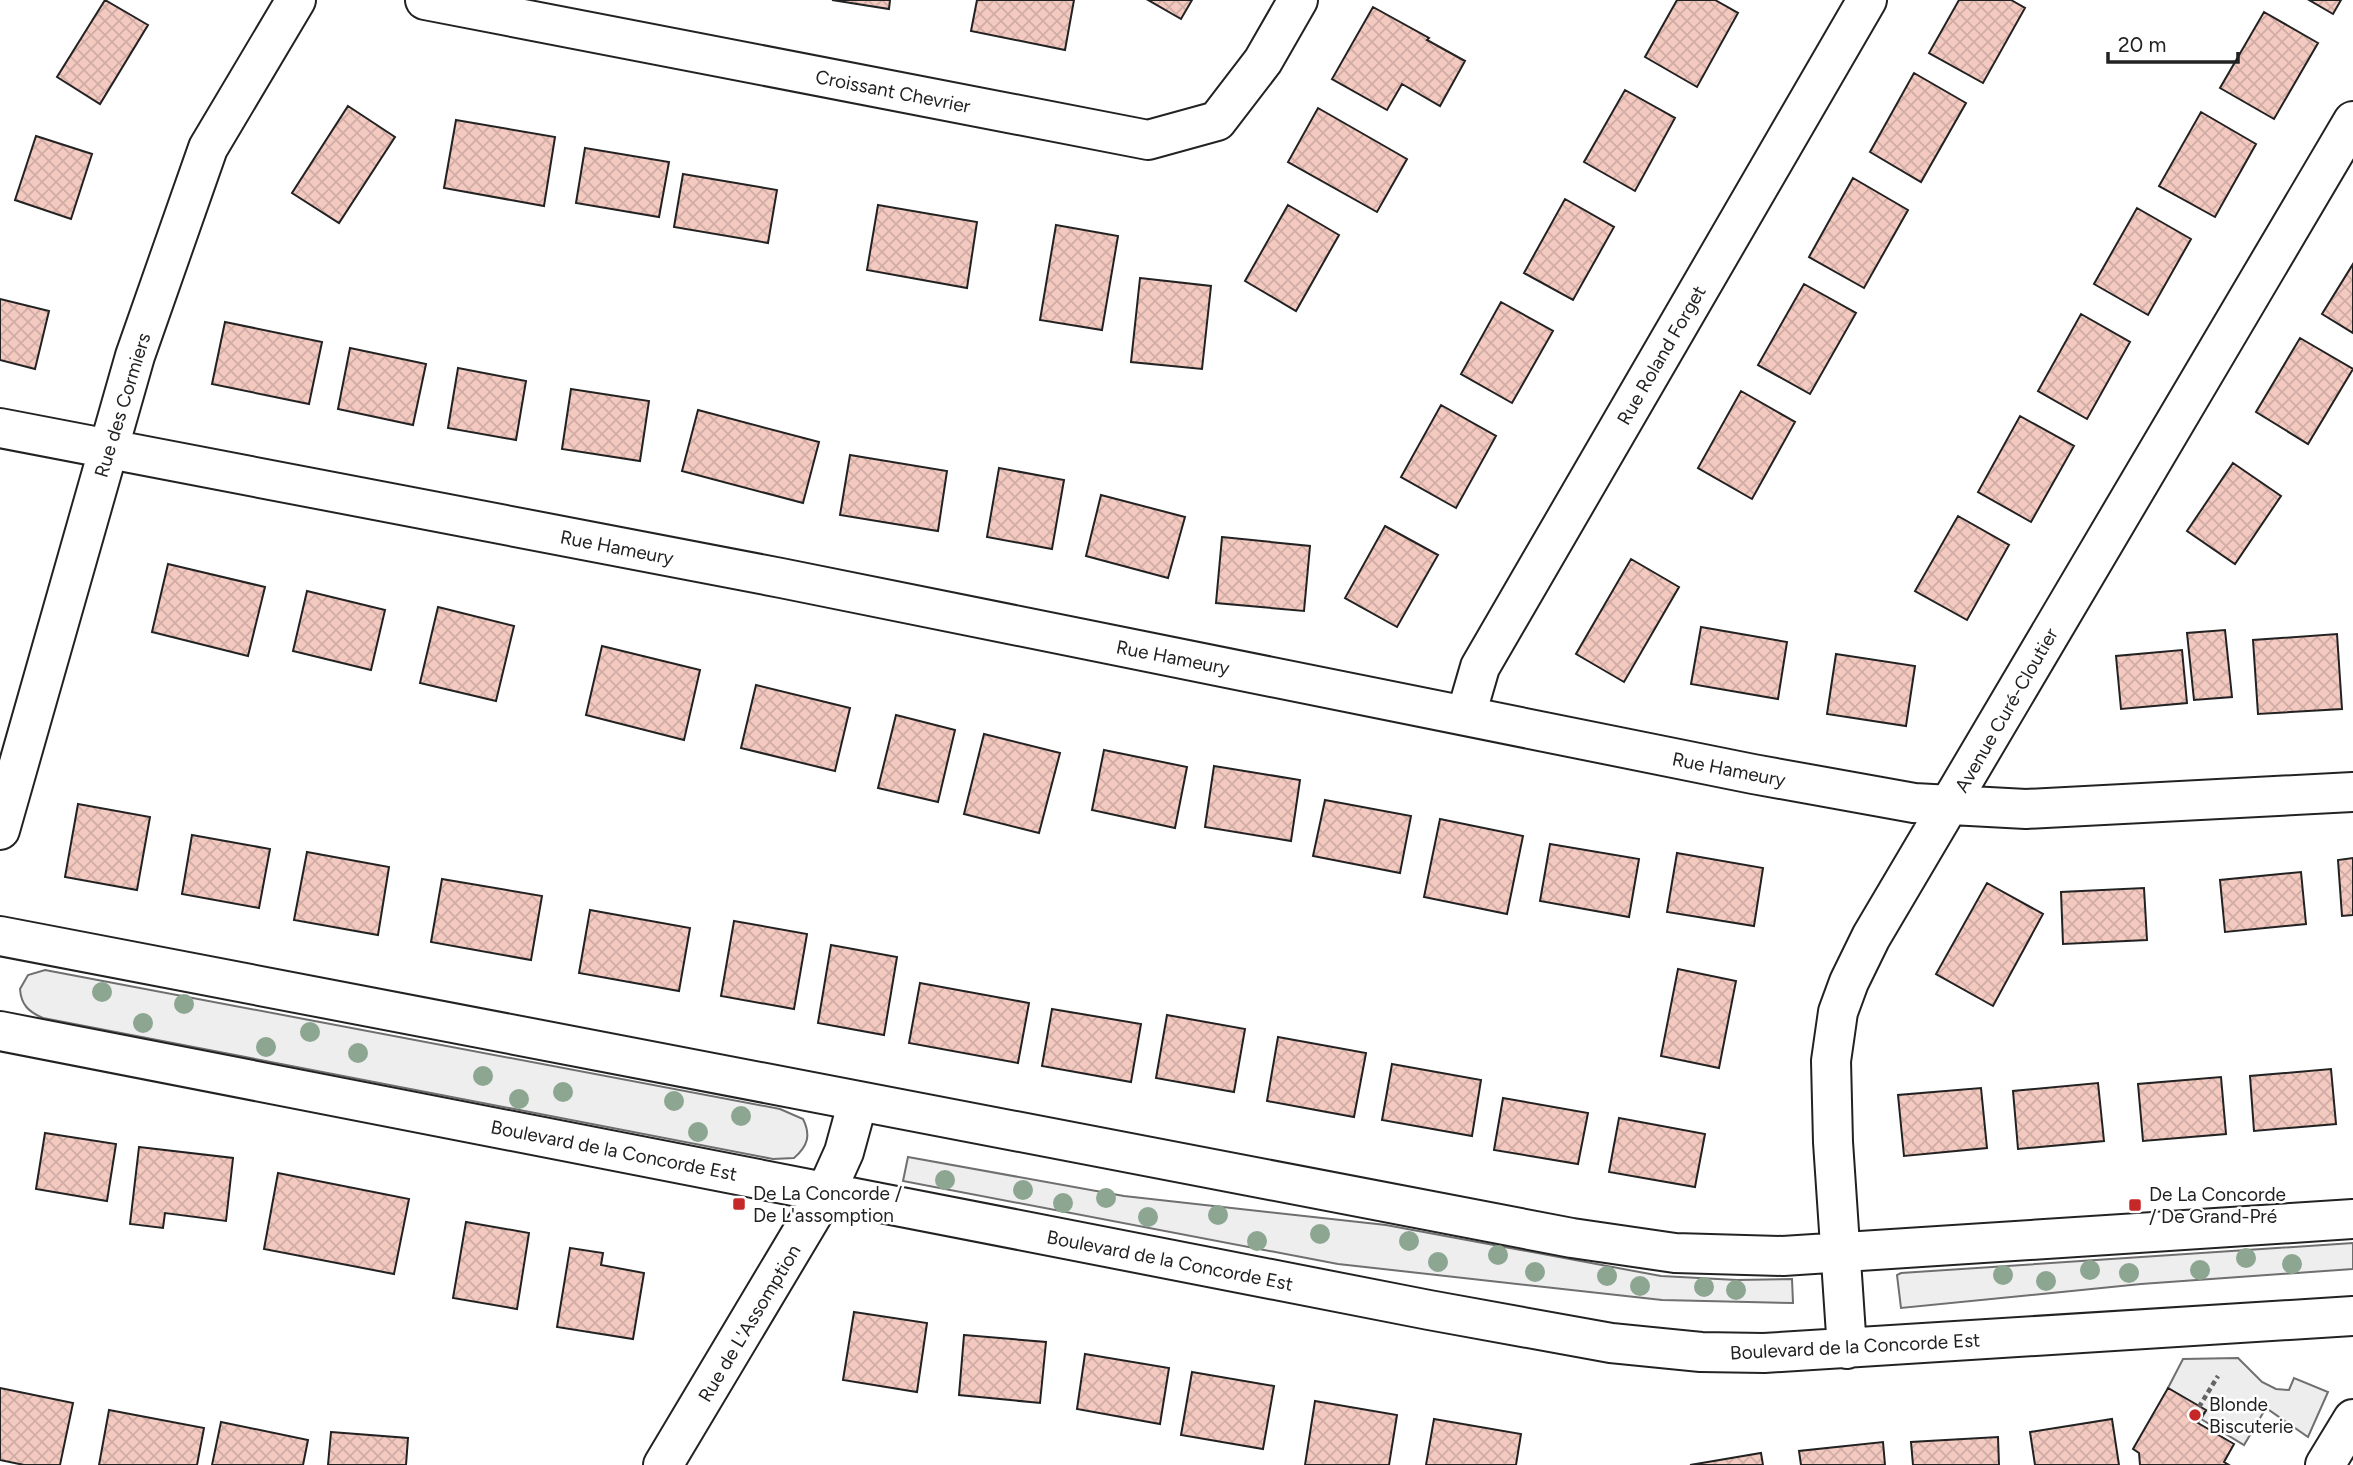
<svg xmlns="http://www.w3.org/2000/svg" width="2353" height="1465" font-family="Figtree,sans-serif">
<style>
.grass{fill:#eee;stroke:#6f6f6f;stroke-width:2}
.parking{fill:#ededed;stroke:#6f6f6f;stroke-width:2}
.building{fill:url(#building-cross-hatch);stroke:#222;stroke-width:2}
.lines{fill:none;stroke-linecap:round;stroke-linejoin:round}
.minor-casing{stroke:#222;stroke-width:42}
.path{stroke:#646464;stroke-width:4.5;stroke-dasharray:5 3.5;stroke-linecap:butt}
.minor{stroke:#fff;stroke-width:38}
.tree{fill:#8da692}
.poi-dot{fill:#c62828;stroke:#fff;stroke-width:2.5}
.labels{text-anchor:middle;stroke-width:5;stroke-linejoin:round;paint-order:stroke}
.street-label{font-size:19px;fill:#222;stroke:#fff}
.poi-label{font-size:19px;fill:#222;stroke:#fff;text-anchor:start}
</style>
<defs>
<pattern id="building-cross-hatch" width="8" height="8" patternUnits="userSpaceOnUse" patternTransform="scale(1.75)"><rect width="8" height="8" fill="#f3c9c0"/><path d="M0 0l8 8M0 8l8-8" fill="none" stroke="#d0aca5"/></pattern>
</defs>
<rect width="100%" height="100%" fill="#fff"/>
<path class="grass" d="M45,970L780,1109L803,1119C811,1135 808,1146 794,1158L773,1159L43,1018C29,1012 21,1005 20,989L28,975Z
M908,1157L1124,1196L1386,1225L1661,1276L1737,1280L1792,1279L1793,1303L1662,1300L1338,1264L903,1181Z
M2353,1243V1269L2141,1284L1901,1308L1897,1275L1901,1273Z"/>
<path class="parking" d="M2238,1358L2262,1382L2276,1389L2289,1390L2294,1378L2328,1392L2308,1437L2266,1408L2244,1445L2201,1419L2206,1411L2168,1388L2183,1359Z"/>
<path class="building" d="M105,0L148,25L100,104L57,77Z
M832,0H890L889,9Z
M977,0H1074L1065,50L971,31Z
M1148,0H1192L1181,19Z
M1677,0H1715L1738,13L1697,87L1645,57Z
M1959,0H2011L2025,8L1983,83L1929,53Z
M2309,0H2341L2333,14Z
M1373,7L1429,38L1427,40L1465,61L1440,106L1402,84L1387,110L1332,79Z
M2264,12L2318,43L2274,119L2220,88Z
M1914,73L1966,103L1921,182L1870,152Z
M1625,90L1675,118L1635,191L1584,162Z
M348,106L395,137L339,223L292,193Z
M1318,108L1407,159L1377,212L1288,162Z
M2201,112L2256,144L2215,217L2159,186Z
M456,120L555,137L544,206L444,188Z
M36,136L92,154L71,219L15,200Z
M585,148L669,162L659,217L576,203Z
M683,174L777,190L768,243L674,227Z
M1853,178L1908,210L1864,288L1809,257Z
M1565,199L1614,227L1573,300L1524,273Z
M878,205L977,222L967,288L867,270Z
M1288,205L1339,235L1296,311L1245,281Z
M2137,208L2191,239L2148,315L2094,284Z
M1056,225L1118,236L1102,330L1040,320Z
M2353,264V333L2322,314Z
M1140,278L1211,286L1202,369L1131,362Z
M1804,284L1856,313L1810,394L1758,365Z
M0,299L49,311L35,369L0,360Z
M1501,302L1553,331L1512,403L1461,374Z
M2081,314L2130,342L2087,419L2038,391Z
M225,322L322,342L309,404L212,384Z
M2300,338L2353,369L2308,444L2256,412Z
M350,348L426,364L413,425L338,409Z
M458,368L526,381L516,440L448,428Z
M571,389L649,401L640,461L562,449Z
M1741,391L1795,422L1752,499L1698,468Z
M1441,405L1496,436L1456,508L1401,477Z
M698,410L819,442L803,503L682,471Z
M2020,416L2074,446L2031,522L1978,492Z
M850,455L947,471L938,531L840,515Z
M2233,463L2281,496L2235,564L2187,531Z
M999,468L1064,480L1052,549L987,537Z
M1101,495L1185,517L1168,578L1086,556Z
M1958,516L2009,545L1967,620L1915,591Z
M1385,526L1438,555L1397,627L1345,598Z
M1222,537L1310,546L1304,611L1216,603Z
M1631,559L1679,587L1624,682L1576,654Z
M168,564L265,587L248,656L152,632Z
M307,591L385,610L371,670L293,651Z
M438,607L514,626L496,701L420,683Z
M1701,627L1787,642L1778,699L1691,684Z
M2225,630L2232,697L2194,700L2187,633Z
M2337,634L2342,709L2258,714L2253,640Z
M602,646L700,670L684,740L586,715Z
M2182,650L2187,703L2121,709L2116,656Z
M1836,654L1915,666L1906,726L1827,714Z
M756,685L850,708L835,771L741,748Z
M896,715L955,730L938,802L878,788Z
M984,734L1060,753L1039,833L964,814Z
M1104,750L1187,767L1175,828L1092,810Z
M1214,766L1300,780L1291,841L1205,827Z
M1325,800L1411,816L1400,873L1313,856Z
M78,804L150,817L137,890L65,877Z
M1440,819L1523,836L1507,914L1424,897Z
M192,835L270,849L259,908L182,894Z
M1550,844L1639,859L1629,917L1540,901Z
M307,852L389,867L378,935L294,920Z
M1677,853L1763,868L1754,926L1667,912Z
M2353,858V915L2342,916L2338,860Z
M2301,872L2306,924L2225,932L2220,880Z
M442,879L542,896L531,960L431,942Z
M1987,883L2043,914L1993,1006L1936,974Z
M2144,888L2147,940L2063,944L2061,892Z
M590,910L690,928L679,991L579,973Z
M734,921L807,934L794,1009L721,996Z
M831,945L897,957L884,1035L818,1023Z
M1678,969L1736,981L1719,1068L1661,1056Z
M920,983L1029,1003L1018,1063L909,1043Z
M1052,1009L1141,1024L1131,1082L1042,1066Z
M1167,1015L1245,1029L1234,1092L1156,1078Z
M1278,1037L1366,1053L1354,1117L1267,1101Z
M1392,1064L1481,1080L1472,1136L1382,1120Z
M2331,1069L2336,1124L2254,1131L2250,1076Z
M2221,1077L2226,1134L2143,1141L2138,1084Z
M2098,1083L2104,1141L2018,1149L2013,1091Z
M1981,1088L1987,1148L1904,1156L1898,1095Z
M1503,1098L1588,1113L1578,1164L1494,1150Z
M1619,1118L1705,1134L1695,1187L1609,1172Z
M45,1133L116,1144L107,1201L36,1189Z
M139,1147L233,1158L226,1221L165,1213L163,1228L130,1224Z
M278,1173L409,1199L394,1274L264,1249Z
M466,1222L529,1233L517,1309L453,1298Z
M570,1248L603,1253L601,1265L644,1273L633,1339L557,1327Z
M854,1312L927,1323L917,1392L843,1380Z
M964,1335L1046,1342L1040,1403L959,1395Z
M1085,1354L1169,1368L1160,1424L1077,1409Z
M1192,1372L1274,1386L1263,1449L1181,1435Z
M0,1388L73,1403L60,1465H24L0,1460Z
M2168,1388L2206,1410L2198,1423L2234,1444L2224,1462L2229,1465H2140L2139,1453L2133,1449Z
M1315,1401L1397,1415L1389,1465H1305Z
M109,1410L204,1428L197,1465H99Z
M1434,1419L1521,1434L1516,1465H1426Z
M2112,1419L2119,1465H2035L2030,1432Z
M221,1422L308,1440L303,1465H212Z
M331,1432L408,1438L406,1465H328Z
M1998,1437L1999,1465H1913L1911,1442Z
M1883,1442L1885,1465H1801L1799,1451Z
M1761,1453L1763,1465H1690Z"/>
<g class="lines">
<defs>
<path id="minor" d="M425,0L1148,140L1217,121L1263,61L1298,0
M0,428L781,578L1753,774L1914,803L2026,809L2353,792
M1466,715L1480,667L1867,0
M0,830L135,356L208,148L296,0
M0,936L1572,1238L1675,1253L1783,1256L2353,1219
M0,1031L1429,1310L1611,1343L1701,1352L1764,1353L2353,1316
M1847,1349L1833,1142L1831,1061L1838,1012L1849,982L1871,937L2353,121
M663,1465L826,1192L844,1152L858,1101
M2325,1465L2353,1419"/>
</defs>
<use href="#minor" class="minor-casing"/>
<path class="path" d="M2199,1407L2218,1376"/>
<use href="#minor" class="minor"/>
</g>
<g class="tree">
<circle cx="102" cy="992" r="10"/>
<circle cx="184" cy="1004" r="10"/>
<circle cx="143" cy="1023" r="10"/>
<circle cx="310" cy="1032" r="10"/>
<circle cx="266" cy="1047" r="10"/>
<circle cx="358" cy="1053" r="10"/>
<circle cx="483" cy="1076" r="10"/>
<circle cx="563" cy="1092" r="10"/>
<circle cx="519" cy="1099" r="10"/>
<circle cx="674" cy="1101" r="10"/>
<circle cx="741" cy="1116" r="10"/>
<circle cx="698" cy="1132" r="10"/>
<circle cx="945" cy="1180" r="10"/>
<circle cx="1023" cy="1190" r="10"/>
<circle cx="1106" cy="1198" r="10"/>
<circle cx="1063" cy="1203" r="10"/>
<circle cx="1218" cy="1215" r="10"/>
<circle cx="1148" cy="1217" r="10"/>
<circle cx="1320" cy="1234" r="10"/>
<circle cx="1257" cy="1241" r="10"/>
<circle cx="1409" cy="1241" r="10"/>
<circle cx="1498" cy="1255" r="10"/>
<circle cx="2246" cy="1258" r="10"/>
<circle cx="1438" cy="1262" r="10"/>
<circle cx="2292" cy="1264" r="10"/>
<circle cx="2090" cy="1270" r="10"/>
<circle cx="2200" cy="1270" r="10"/>
<circle cx="1535" cy="1272" r="10"/>
<circle cx="2129" cy="1273" r="10"/>
<circle cx="2003" cy="1275" r="10"/>
<circle cx="1607" cy="1276" r="10"/>
<circle cx="2046" cy="1281" r="10"/>
<circle cx="1640" cy="1286" r="10"/>
<circle cx="1704" cy="1287" r="10"/>
<circle cx="1736" cy="1290" r="10"/>
</g>
<g class="poi-dot">
<rect x="732" y="1197" width="14" height="14" rx="3.5"/>
<rect x="2128" y="1198" width="14" height="14" rx="3.5"/>
<circle cx="2195" cy="1415" r="7"/>
</g>
<g class="labels">
<g class="street-label">
<text transform="translate(893 91) rotate(11)" y="7">Croissant Chevrier</text>
<text transform="translate(1661 355) rotate(-60)" y="7">Rue Roland Forget</text>
<text transform="translate(122 405) rotate(-73)" y="7">Rue des Cormiers</text>
<text transform="translate(617 547) rotate(11)" y="7">Rue Hameury</text>
<text transform="translate(1173 657) rotate(11)" y="7">Rue Hameury</text>
<text transform="translate(2006 710) rotate(-60)" y="7">Avenue Curé-Cloutier</text>
<text transform="translate(1729 769) rotate(11)" y="7">Rue Hameury</text>
<text transform="translate(614 1150) rotate(11)" y="7">Boulevard de la Concorde Est</text>
<text transform="translate(1170 1260) rotate(11)" y="7">Boulevard de la Concorde Est</text>
<text transform="translate(749 1323) rotate(-59)" y="7">Rue de L'Assomption</text>
<text transform="translate(1855 1346) rotate(-3)" y="7">Boulevard de la Concorde Est</text>
</g>
<g class="poi-label">
<text x="753" y="1200">De La Concorde /<tspan x="753" dy="22">De L'assomption</tspan></text>
<text x="2149" y="1201">De La Concorde<tspan x="2149" dy="22">/ De Grand-Pré</tspan></text>
<text x="2209" y="1411">Blonde<tspan x="2209" dy="22">Biscuterie</tspan></text>
</g>
</g>
<path d="M2108 52v10h130v-10" fill="none" stroke="#222222" stroke-width="3.5"/>
<text x="2118" y="52" font-size="21" fill="#222222" stroke="#ffffff" stroke-width="5" paint-order="stroke">20 m</text>
</svg>
